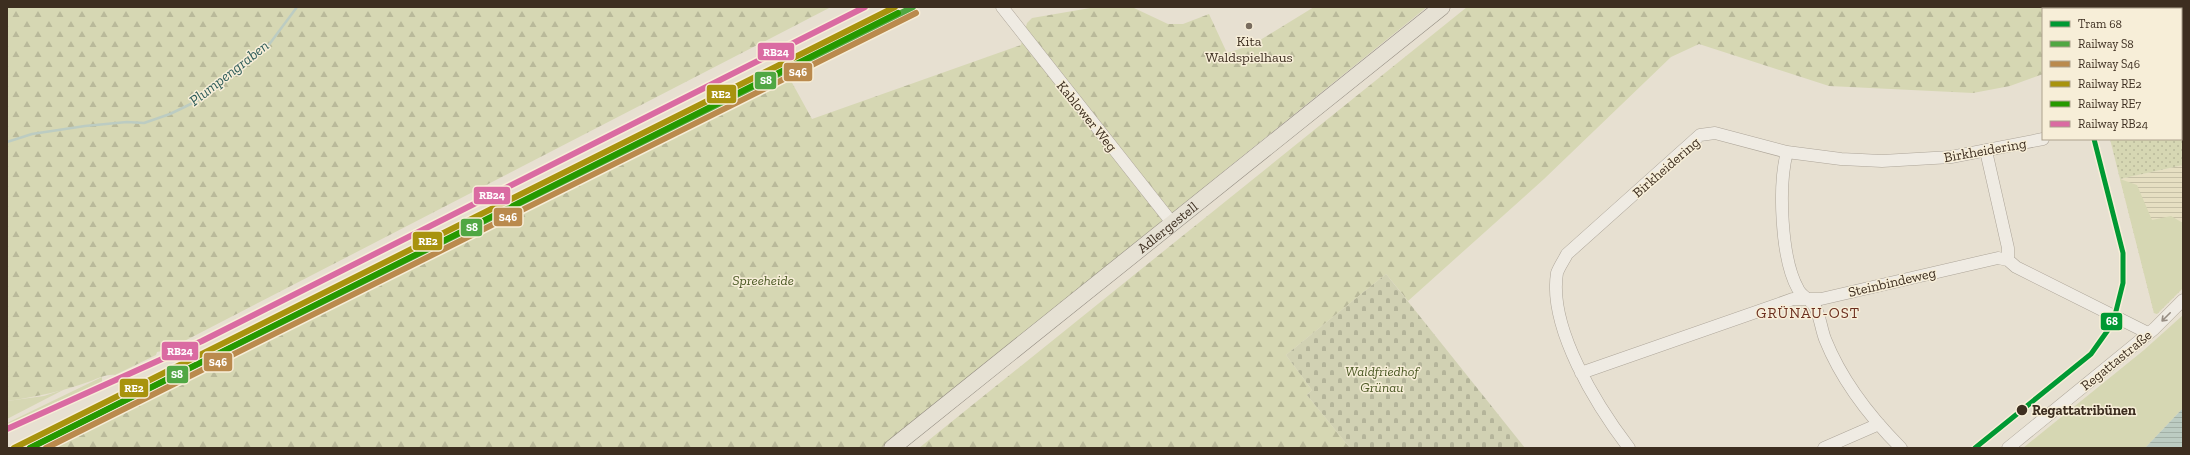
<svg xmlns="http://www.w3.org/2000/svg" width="2190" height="455" font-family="'Zilla Slab',serif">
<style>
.farmland{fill:url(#farmland-rules)}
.green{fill:#d6d7b3}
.forest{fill:url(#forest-firs)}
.cemetery{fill:url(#cemetery-stones)}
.garden{fill:url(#garden-dots)}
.water{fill:url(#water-rules)}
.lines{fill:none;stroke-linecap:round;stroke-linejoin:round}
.stream{stroke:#bcccc2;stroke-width:2.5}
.minor-casing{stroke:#ada599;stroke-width:13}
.major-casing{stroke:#928b80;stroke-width:17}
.minor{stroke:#efebe3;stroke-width:12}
.major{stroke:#e6e1d4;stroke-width:16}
.rail-1-casing{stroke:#f7eed8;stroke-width:9}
.rail-2-casing{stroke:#f7eed8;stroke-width:9}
.rail-3-casing{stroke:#f7eed8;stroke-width:9}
.rail-4-casing{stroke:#f7eed8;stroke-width:9}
.rail-5-casing{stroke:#f7eed8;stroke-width:9}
.rail-1{stroke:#50a743;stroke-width:6}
.rail-2{stroke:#ba8a4d;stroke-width:6}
.rail-3{stroke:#a8930e;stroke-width:6}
.rail-4{stroke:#269900;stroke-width:6}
.rail-5{stroke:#da6ba2;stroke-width:6}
.tram-1-casing{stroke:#f7eed8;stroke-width:8}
.tram-1{stroke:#093;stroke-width:5}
.oneway{stroke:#968c82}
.poi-dot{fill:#786c5e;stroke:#f7eed8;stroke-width:1.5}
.stop-dot{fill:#3d2e20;stroke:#f7eed8;stroke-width:1.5}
.labels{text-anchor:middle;stroke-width:3;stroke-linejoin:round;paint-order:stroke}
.poi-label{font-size:14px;fill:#3d2e20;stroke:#f7eed8}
.street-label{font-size:14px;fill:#3d2e20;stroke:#f7eed8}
.park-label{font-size:14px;font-style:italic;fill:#4d5a26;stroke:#f7eed8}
.stop-label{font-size:14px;font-weight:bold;fill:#3d2e20;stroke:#f7eed8;text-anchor:start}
.water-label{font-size:15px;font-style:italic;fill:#2f5d5a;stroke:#f7eed8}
.neighbourhood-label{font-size:15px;letter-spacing:1px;fill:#6b2e1e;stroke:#f7eed8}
.line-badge{stroke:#f7eed8;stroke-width:1.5}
.badge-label{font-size:11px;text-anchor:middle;font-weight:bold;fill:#fff}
</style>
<defs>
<pattern id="farmland-rules" width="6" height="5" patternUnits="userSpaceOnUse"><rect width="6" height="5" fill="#e6dfc2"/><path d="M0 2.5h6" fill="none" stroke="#c6c0a6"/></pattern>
<pattern id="forest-firs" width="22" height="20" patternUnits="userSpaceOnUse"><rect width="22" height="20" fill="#d6d7b3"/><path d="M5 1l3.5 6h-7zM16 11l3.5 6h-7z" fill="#b9b99a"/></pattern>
<pattern id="cemetery-stones" width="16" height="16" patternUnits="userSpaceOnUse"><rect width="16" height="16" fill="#d1d1b3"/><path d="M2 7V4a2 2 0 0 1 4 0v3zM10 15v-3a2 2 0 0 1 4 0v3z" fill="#b4b49a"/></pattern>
<pattern id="garden-dots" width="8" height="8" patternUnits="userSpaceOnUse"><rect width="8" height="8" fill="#d6d7b3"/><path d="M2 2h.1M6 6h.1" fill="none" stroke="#b9b99a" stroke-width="1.8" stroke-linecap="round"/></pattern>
<pattern id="water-rules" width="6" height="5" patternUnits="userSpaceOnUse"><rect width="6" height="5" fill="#bcccc2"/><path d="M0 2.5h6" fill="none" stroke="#a2b0a6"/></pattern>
</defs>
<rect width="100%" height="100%" fill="#e7e0d1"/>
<path class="farmland" d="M2183,165V288L2157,314L2154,313L2120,179Z"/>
<path class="green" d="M2120,179L2137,185L2152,220L2171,216L2183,223V288L2157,314L2154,313Z
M2183,315V408L2145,448H2023L2144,350Z
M102,377V382L63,402L58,401L52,404L51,408L7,430V423Z
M65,389L7,419V401L44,396Z"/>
<path class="forest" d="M7,7H831L167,350L157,352L156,355L115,375C107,374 99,378 91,381C64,391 36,397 7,401Z
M1096,7L1134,8L1168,24H1183L1209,14L1227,53L1252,45L1314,7H1427L881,448H55L790,79L812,119L1021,45L1027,23L1032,18Z
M1467,7H2183V65H2181V9H2043V74L2010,86L1973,93L1829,86L1699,44L1671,57L1544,179L1408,301L1386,274L1286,355L1312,390L1307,395L1350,448H919Z"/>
<path class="cemetery" d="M1386,274L1525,448H1350L1307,395L1312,390L1286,355Z"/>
<path class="garden" d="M2181,65H2183V165L2120,179L2110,139H2181Z"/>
<path class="water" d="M2183,408V448H2145Z"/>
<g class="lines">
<path class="stream" d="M7,142L32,134L85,126L127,122L144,123L170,114L197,101L268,46L297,7"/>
<defs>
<path id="minor" d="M1002,7L1173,224
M1986,151L2008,248V260
M1787,152C1778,186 1781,259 1798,289C1801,296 1811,300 1815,307C1820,316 1821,328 1825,339C1841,379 1870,417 1901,448
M1581,373L1793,299H1821L1998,258L2008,260L2016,267L2148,333
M1629,448C1597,406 1548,328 1557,273C1559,267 1564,260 1567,254L1700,135L1715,133L1787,152L1841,159L1882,161L1951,157L2043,139
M1824,448L1879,424
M2008,448L2154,329L2183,300"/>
<g id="major">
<path id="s1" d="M892,448L1442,7"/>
</g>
</defs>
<use href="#minor" class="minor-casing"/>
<use href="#major" class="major-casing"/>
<use href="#minor" class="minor"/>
<use href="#major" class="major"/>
<defs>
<path id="rail-1" d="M30,448L913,7"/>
<path id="rail-2" d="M46,448L916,13"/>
<path id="rail-3" d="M14,448L895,7"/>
<path id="rail-4" d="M30,448L898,13"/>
<path id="rail-5" d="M7,429L202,341L865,7"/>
</defs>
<use href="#rail-1" class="rail-1-casing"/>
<use href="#rail-2" class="rail-2-casing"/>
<use href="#rail-3" class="rail-3-casing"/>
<use href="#rail-4" class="rail-4-casing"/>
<use href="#rail-5" class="rail-5-casing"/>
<use href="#rail-1" class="rail-1"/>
<use href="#rail-2" class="rail-2"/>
<use href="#rail-3" class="rail-3"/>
<use href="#rail-4" class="rail-4"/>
<use href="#rail-5" class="rail-5"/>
<defs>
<path id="tram-1" d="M1975,448L2091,354L2108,330L2115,315L2123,283V253L2094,139"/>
</defs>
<use href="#tram-1" class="tram-1-casing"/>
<use href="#tram-1" class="tram-1"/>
</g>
<defs><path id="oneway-shaft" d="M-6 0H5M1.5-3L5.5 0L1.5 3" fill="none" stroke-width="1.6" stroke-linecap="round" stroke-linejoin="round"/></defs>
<use class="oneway" href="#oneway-shaft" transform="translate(2166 317) rotate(135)"/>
<circle class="poi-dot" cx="1249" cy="26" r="4"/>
<circle class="stop-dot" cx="2022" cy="410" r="6"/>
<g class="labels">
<g class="poi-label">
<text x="1249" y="46">Kita<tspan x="1249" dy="16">Waldspielhaus</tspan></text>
</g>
<g class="street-label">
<text transform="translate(1087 116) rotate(51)" y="5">Kablower Weg</text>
<text transform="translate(1985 150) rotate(-10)" y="5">Birkheidering</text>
<text transform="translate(1666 167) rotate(-41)" y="5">Birkheidering</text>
<text dy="5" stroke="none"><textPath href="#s1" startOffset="353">Adlergestell</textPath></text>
<text transform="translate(1892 282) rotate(-13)" y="5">Steinbindeweg</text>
<text transform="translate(2116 360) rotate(-39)" y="5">Regattastraße</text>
</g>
<g class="park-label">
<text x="763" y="285">Spreeheide</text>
<text x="1382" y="376">Waldfriedhof<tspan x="1382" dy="16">Grünau</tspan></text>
</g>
<g class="stop-label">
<text x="2032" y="415">Regattatribünen</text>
</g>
<g class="water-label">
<text transform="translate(229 73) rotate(-38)" y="5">Plumpengraben</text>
</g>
<g class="neighbourhood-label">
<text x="1808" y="318">GRÜNAU-OST</text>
</g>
</g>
<g class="line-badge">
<rect x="757" y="42" width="38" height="19" rx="4" fill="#da6ba2"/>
<rect x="783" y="62" width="30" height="20" rx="4" fill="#ba8a4d"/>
<rect x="754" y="71" width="23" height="19" rx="4" fill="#50a743"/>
<rect x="706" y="84" width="31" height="20" rx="4" fill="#a8930e"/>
<rect x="473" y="186" width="38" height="19" rx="4" fill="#da6ba2"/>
<rect x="493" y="207" width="30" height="20" rx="4" fill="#ba8a4d"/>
<rect x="460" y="218" width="23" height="19" rx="4" fill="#50a743"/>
<rect x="412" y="231" width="31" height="20" rx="4" fill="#a8930e"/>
<rect x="2100" y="312" width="23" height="19" rx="4" fill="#093"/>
<rect x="161" y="341" width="38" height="20" rx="4" fill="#da6ba2"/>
<rect x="203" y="352" width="30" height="20" rx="4" fill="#ba8a4d"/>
<rect x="166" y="365" width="23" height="19" rx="4" fill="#50a743"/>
<rect x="119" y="378" width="30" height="20" rx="4" fill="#a8930e"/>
</g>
<g class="badge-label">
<text x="776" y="56">RB24</text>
<text x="798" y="76">S46</text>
<text x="766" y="84">S8</text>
<text x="721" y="98">RE2</text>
<text x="492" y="199">RB24</text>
<text x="508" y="221">S46</text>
<text x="472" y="231">S8</text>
<text x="428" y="245">RE2</text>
<text x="2112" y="325">68</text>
<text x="180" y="355">RB24</text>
<text x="218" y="366">S46</text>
<text x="177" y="378">S8</text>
<text x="134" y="392">RE2</text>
</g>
<rect width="2190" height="455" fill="none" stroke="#3d2e20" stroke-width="16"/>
<rect x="2042" y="8" width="140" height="132" fill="#f7eed8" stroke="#ada18e"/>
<rect x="2050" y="21" width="20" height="6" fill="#009933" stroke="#ada18e"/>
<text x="2078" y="28" font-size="12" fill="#3d2e20">Tram 68</text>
<rect x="2050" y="41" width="20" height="6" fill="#50a743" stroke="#ada18e"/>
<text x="2078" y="48" font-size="12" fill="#3d2e20">Railway S8</text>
<rect x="2050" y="61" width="20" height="6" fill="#ba8a4d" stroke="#ada18e"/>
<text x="2078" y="68" font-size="12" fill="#3d2e20">Railway S46</text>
<rect x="2050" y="81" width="20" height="6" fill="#a8930e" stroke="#ada18e"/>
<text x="2078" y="88" font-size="12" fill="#3d2e20">Railway RE2</text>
<rect x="2050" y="101" width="20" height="6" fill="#269900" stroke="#ada18e"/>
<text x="2078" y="108" font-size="12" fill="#3d2e20">Railway RE7</text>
<rect x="2050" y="121" width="20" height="6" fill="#da6ba2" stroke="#ada18e"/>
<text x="2078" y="128" font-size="12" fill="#3d2e20">Railway RB24</text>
</svg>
